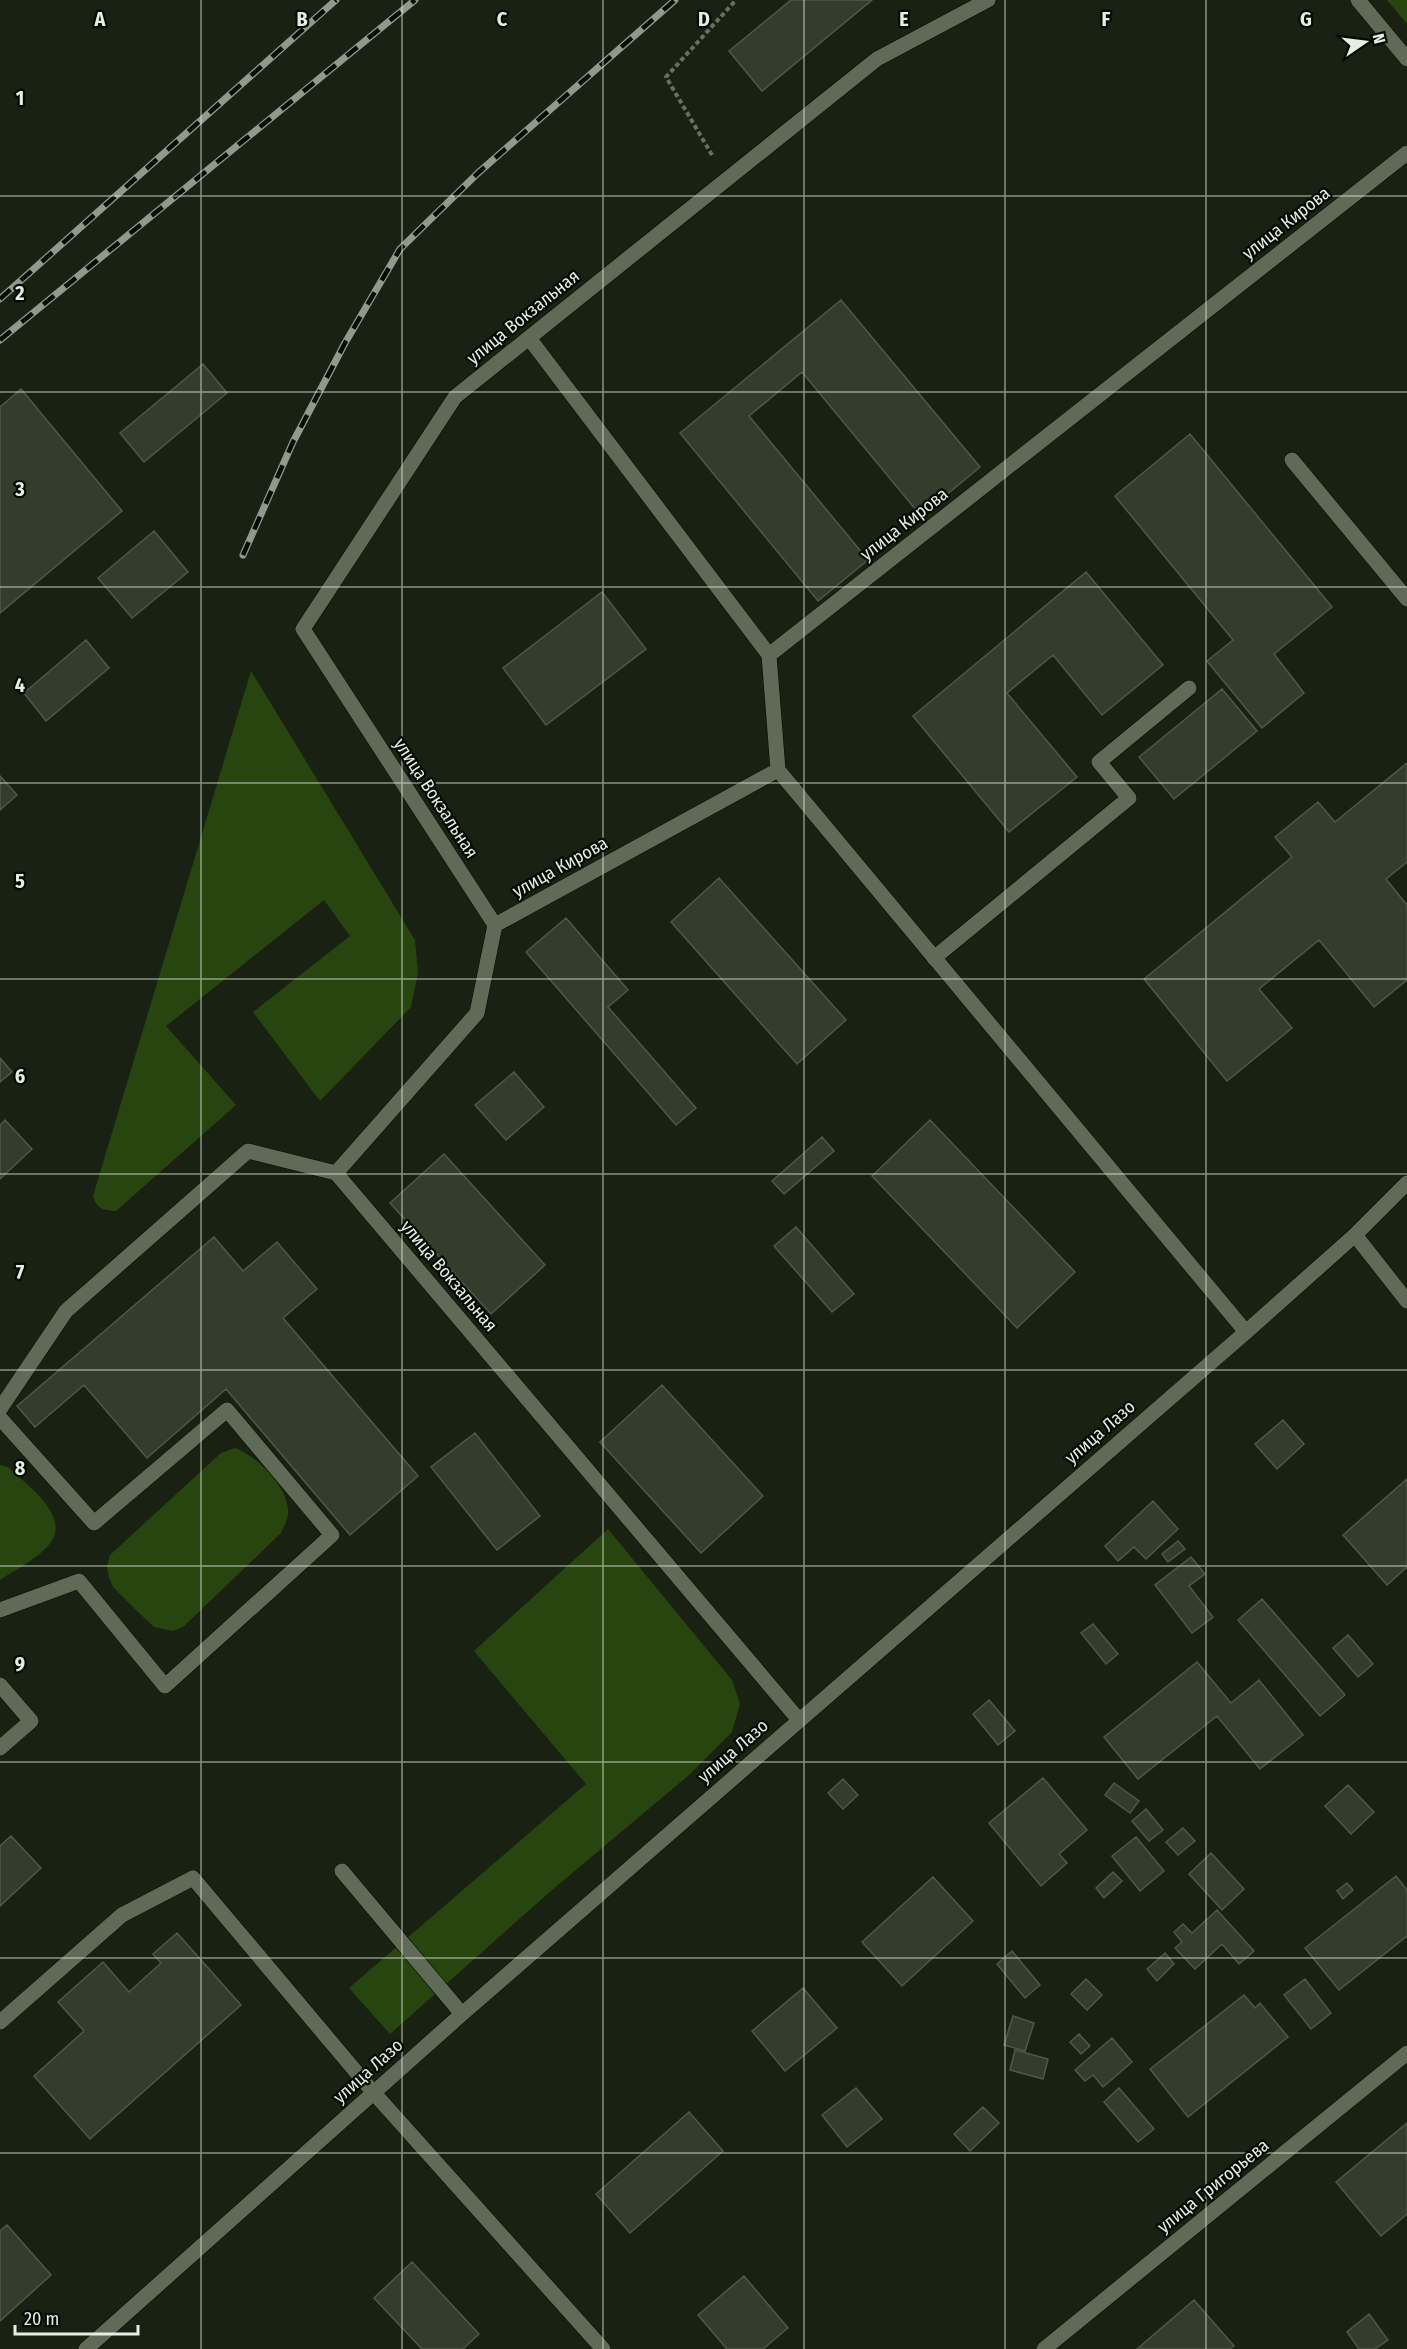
<svg xmlns="http://www.w3.org/2000/svg" width="1407" height="2349" font-family="'Fira Sans Condensed',sans-serif">
<style>
.green{fill:#29450f}
.building{fill:#333d2c;stroke:#4d5946;stroke-width:1.5}
.lines{fill:none;stroke-linecap:round;stroke-linejoin:round}
.lane-casing{stroke:#040b01;stroke-width:16}
.street-casing{stroke:#040b01;stroke-width:16}
.path{stroke:#687062;stroke-width:4;stroke-dasharray:4.5 3;stroke-linecap:butt}
.lane{stroke:#5f6a57;stroke-width:15}
.street{stroke:#5f6a57;stroke-width:15}
.rail-casing{stroke:#91998c;stroke-width:7}
.rail{stroke:#060a04;stroke-width:4.5;stroke-dasharray:14;stroke-linecap:butt}
.grid{fill:none;stroke:#e6ede2;stroke-width:1.5;stroke-opacity:0.55}
.labels{text-anchor:middle;stroke-width:4.5;stroke-linejoin:round;paint-order:stroke}
.street-label{font-size:18px;fill:#e6ede2;stroke:#060a04}
.grid-label{font-size:20px;text-anchor:middle;font-weight:bold;fill:#e6ede2;stroke:#060a04;stroke-width:4.5;stroke-linejoin:round;paint-order:stroke}
</style>
<rect width="100%" height="100%" fill="#192212"/>
<path class="green" d="M1387,0H1407V24Z
M251,671L415,940L418,972L411,1007L320,1101L253,1012L350,936L324,900L166,1026L236,1105L116,1211C103,1210 97,1209 93,1196Z
M235,1448C257,1456 291,1489 288,1515C287,1521 283,1528 281,1533L183,1627L173,1631L154,1627L137,1611L113,1587L109,1578L107,1567L110,1555L221,1453Z
M0,1465L8,1467C28,1486 76,1519 46,1548C33,1561 15,1570 0,1580Z
M608,1529L732,1680L740,1704L732,1732L689,1775L552,1890L390,2034L349,1988L586,1784L474,1651Z"/>
<path class="building" d="M791,0H872L762,91L729,51Z
M841,300L980,467L921,516L802,372L749,416L868,560L818,601L680,433Z
M203,364L227,393L144,462L120,433Z
M21,389L122,511L0,613V407Z
M1190,434L1332,607L1274,654L1304,693L1262,728L1207,661L1233,640L1115,496Z
M154,531L188,572L132,618L98,578Z
M1086,572L1163,665L1102,715L1053,655L1007,693L1077,777L1009,832L913,716Z
M602,592L646,649L546,725L503,668Z
M86,640L109,668L46,721L24,693Z
M1222,689L1257,731L1174,799L1139,757Z
M1407,763V862L1386,879L1407,905V980L1374,1007L1319,940L1259,989L1292,1028L1227,1081L1144,979L1292,857L1275,837L1318,802L1335,822Z
M0,776L17,795L0,810Z
M719,878L846,1020L797,1064L671,922Z
M566,918L628,990L608,1007L696,1108L676,1125L526,952Z
M0,1058L12,1072L0,1082Z
M514,1072L544,1107L506,1140L475,1105Z
M5,1120L32,1149L0,1179V1125Z
M930,1120L1075,1272L1017,1328L872,1176Z
M822,1137L834,1151L784,1194L772,1181Z
M444,1154L545,1265L491,1314L390,1203Z
M796,1227L854,1294L832,1312L774,1246Z
M214,1237L243,1271L277,1242L317,1289L283,1318L418,1476L350,1535L226,1389L147,1458L84,1385L35,1427L17,1406Z
M662,1385L763,1496L701,1553L600,1442Z
M1283,1420L1304,1444L1277,1469L1255,1444Z
M475,1433L540,1516L497,1550L431,1467Z
M1407,1479V1567L1387,1585L1343,1535Z
M1153,1501L1178,1529L1146,1559L1134,1547L1118,1561L1105,1546Z
M1178,1541L1185,1549L1168,1562L1162,1554Z
M1191,1557L1205,1574L1189,1586L1213,1617L1192,1633L1155,1585Z
M1262,1599L1345,1695L1320,1716L1238,1620Z
M1093,1624L1118,1654L1106,1664L1081,1633Z
M1348,1635L1373,1664L1358,1677L1333,1648Z
M1197,1662L1231,1703L1259,1680L1303,1735L1260,1769L1217,1716L1138,1779L1104,1737Z
M989,1700L1015,1731L998,1745L973,1714Z
M1043,1778L1087,1830L1059,1854L1067,1863L1041,1886L989,1823Z
M843,1779L858,1795L843,1809L828,1793Z
M1114,1783L1139,1801L1130,1813L1105,1795Z
M1348,1785L1374,1812L1351,1834L1325,1806Z
M1146,1809L1163,1830L1149,1841L1132,1821Z
M1183,1828L1195,1841L1178,1855L1166,1842Z
M11,1836L41,1868L0,1906V1846Z
M1136,1837L1164,1871L1140,1891L1112,1856Z
M1211,1853L1244,1889L1222,1910L1189,1874Z
M1113,1872L1122,1881L1104,1898L1096,1888Z
M1396,1876L1407,1890V1936L1339,1990L1305,1948Z
M933,1877L973,1921L902,1986L862,1942Z
M1347,1883L1353,1890L1343,1899L1337,1891Z
M1217,1910L1254,1951L1239,1964L1222,1944L1195,1969L1175,1948L1182,1942L1174,1932L1183,1924L1192,1933Z
M177,1933L241,2005L90,2139L34,2076L84,2031L58,2002L103,1962L129,1992L161,1963L153,1954Z
M1012,1951L1040,1985L1025,1998L997,1964Z
M1165,1953L1174,1964L1157,1981L1147,1969Z
M1086,1979L1102,1995L1087,2010L1071,1994Z
M1305,1979L1331,2013L1311,2029L1284,1995Z
M803,1988L837,2028L785,2071L752,2031Z
M1244,1995L1255,2008L1260,2003L1288,2037L1188,2117L1150,2069Z
M1013,2016L1034,2023L1025,2051L1004,2045Z
M1079,2034L1090,2046L1081,2054L1070,2042Z
M1112,2038L1132,2062L1103,2087L1093,2075L1085,2081L1075,2070Z
M1015,2050L1048,2059L1043,2079L1010,2070Z
M856,2088L882,2119L847,2147L822,2115Z
M1119,2088L1154,2129L1138,2142L1104,2102Z
M983,2107L999,2123L970,2151L954,2134Z
M689,2112L723,2151L630,2233L596,2194Z
M1407,2123V2214L1381,2236L1336,2182Z
M7,2225L51,2275L0,2321V2231Z
M412,2262L479,2334L463,2349H422L374,2298Z
M744,2276L788,2328L763,2349H727L698,2315Z
M1194,2300L1234,2346L1230,2349H1137Z
M1369,2314L1388,2340L1375,2349H1359L1347,2332Z"/>
<g class="lines">
<defs>
<path id="lane" d="M529,338L769,655
M1292,460L1407,599
M934,958L1129,798L1099,762L1189,688
M0,1409L66,1311L248,1151L336,1173
M0,1418L94,1523L227,1410L332,1535L165,1686L79,1581L0,1610
M0,1685L31,1721L0,1748
M342,1871L462,2014
M0,2022L122,1915L193,1878L373,2092"/>
<path id="street" d="M1358,0L1407,59
M778,770L1246,1332
M495,925L778,770L769,655L1407,153
M1355,1235L1407,1301
M799,1720L336,1173L477,1013L495,925L303,629L455,397L877,59L988,0
M373,2092L603,2349
M86,2349L462,2014L1246,1332L1355,1235L1407,1183
M1044,2349L1407,2053"/>
</defs>
<use href="#lane" class="lane-casing"/>
<use href="#street" class="street-casing"/>
<path class="path" d="M712,155L666,77L736,0"/>
<use href="#lane" class="lane"/>
<use href="#street" class="street"/>
<defs>
<path id="rail" d="M0,299L336,0
M0,340L415,0
M243,555L293,442L345,343L400,249L478,173L675,0"/>
</defs>
<use href="#rail" class="rail-casing"/>
<use href="#rail" class="rail"/>
</g>
<path class="grid" d="M201,0V2349M402,0V2349M603,0V2349M804,0V2349M1005,0V2349M1206,0V2349M0,196H1407M0,392H1407M0,587H1407M0,783H1407M0,979H1407M0,1174H1407M0,1370H1407M0,1566H1407M0,1762H1407M0,1958H1407M0,2153H1407"/>
<g class="labels">
<g class="street-label">
<text transform="translate(1286 223) rotate(-38)" y="6">улица Кирова</text>
<text transform="translate(523 317) rotate(-39)" y="6">улица Вокзальная</text>
<text transform="translate(904 524) rotate(-38)" y="6">улица Кирова</text>
<text transform="translate(436 798) rotate(57)" y="6">улица Вокзальная</text>
<text transform="translate(560 867) rotate(-29)" y="6">улица Кирова</text>
<text transform="translate(449 1276) rotate(50)" y="6">улица Вокзальная</text>
<text transform="translate(1100 1432) rotate(-41)" y="6">улица Лазо</text>
<text transform="translate(733 1751) rotate(-41)" y="6">улица Лазо</text>
<text transform="translate(368 2071) rotate(-42)" y="6">улица Лазо</text>
<text transform="translate(1213 2186) rotate(-39)" y="6">улица Григорьева</text>
</g>
</g>
<g class="grid-label">
<text x="100" y="26">A</text>
<text x="302" y="26">B</text>
<text x="502" y="26">C</text>
<text x="704" y="26">D</text>
<text x="904" y="26">E</text>
<text x="1106" y="26">F</text>
<text x="1306" y="26">G</text>
<text x="20" y="105">1</text>
<text x="20" y="300">2</text>
<text x="20" y="496">3</text>
<text x="20" y="692">4</text>
<text x="20" y="888">5</text>
<text x="20" y="1083">6</text>
<text x="20" y="1279">7</text>
<text x="20" y="1475">8</text>
<text x="20" y="1671">9</text>
</g>
<g transform="translate(1365 42) rotate(76)" stroke="#060a04" stroke-width="4.5" paint-order="stroke">
<path d="M0-4.5L10 22L0 15L-10 22Z" fill="#e6ede2"/>
<text y="-9" font-size="16" font-weight="bold" text-anchor="middle" fill="#e6ede2">N</text>
</g>
<path d="M15 2325v9h123v-9" fill="none" stroke="#e6ede2" stroke-width="3"/>
<text x="24" y="2325" font-size="18" fill="#e6ede2" stroke="#060a04" stroke-width="4.5" paint-order="stroke">20 m</text>
</svg>
